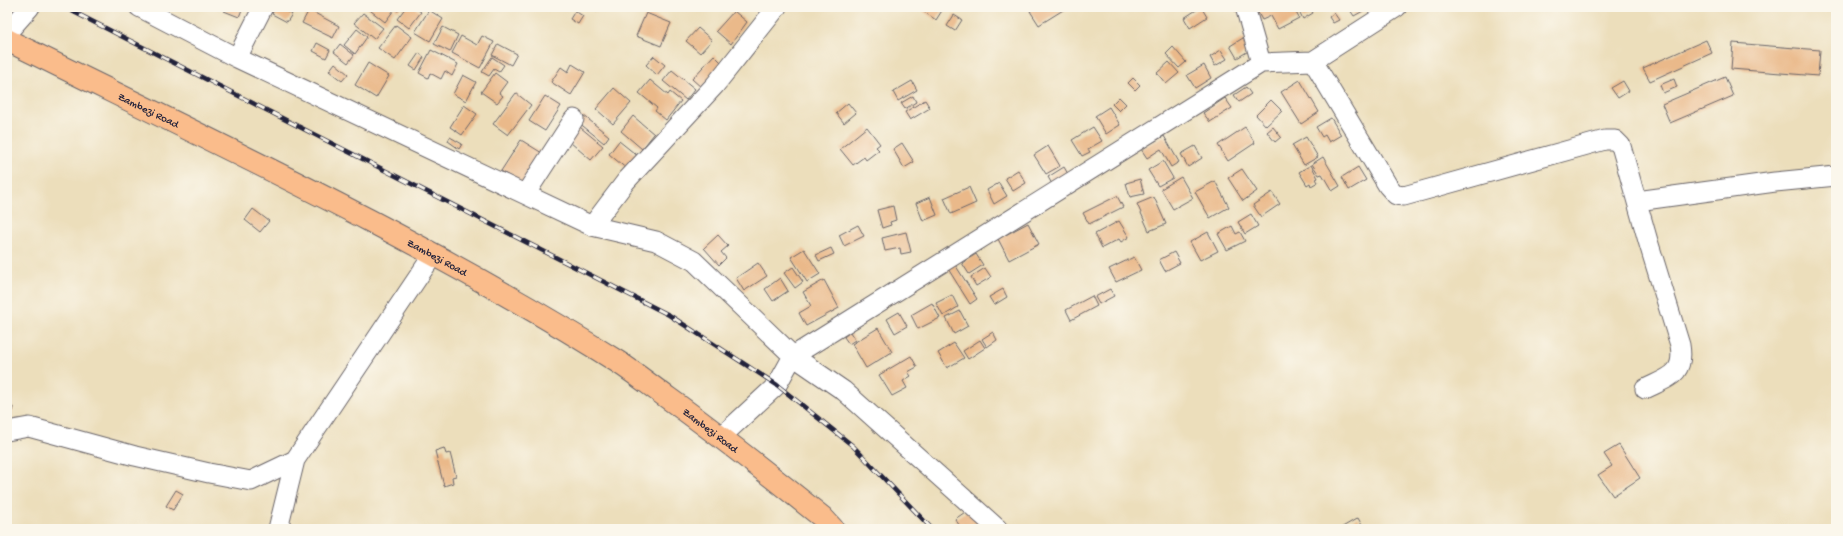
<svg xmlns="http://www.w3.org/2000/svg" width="1843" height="536" font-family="'Gochi Hand',sans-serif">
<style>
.building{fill:#eab98a}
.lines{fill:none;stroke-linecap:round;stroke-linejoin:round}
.minor-casing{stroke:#696468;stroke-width:21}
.major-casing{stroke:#696468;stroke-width:24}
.minor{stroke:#fff;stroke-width:19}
.major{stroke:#fabc8b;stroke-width:22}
.rail-casing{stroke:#22223b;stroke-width:4.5}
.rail{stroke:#fbf7ec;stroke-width:3;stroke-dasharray:9;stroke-linecap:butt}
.labels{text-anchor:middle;stroke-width:3;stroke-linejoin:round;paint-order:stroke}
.street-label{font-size:11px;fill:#22223b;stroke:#fbf7ec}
</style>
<rect width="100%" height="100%" fill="#fbf7ec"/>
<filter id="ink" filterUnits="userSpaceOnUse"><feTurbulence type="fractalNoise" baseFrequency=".025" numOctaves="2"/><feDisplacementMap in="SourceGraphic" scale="8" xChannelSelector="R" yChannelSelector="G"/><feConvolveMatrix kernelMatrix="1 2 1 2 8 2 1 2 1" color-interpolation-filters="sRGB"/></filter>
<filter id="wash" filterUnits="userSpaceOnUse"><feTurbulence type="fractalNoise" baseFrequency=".012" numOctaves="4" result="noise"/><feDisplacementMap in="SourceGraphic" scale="16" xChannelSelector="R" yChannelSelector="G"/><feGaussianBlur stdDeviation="0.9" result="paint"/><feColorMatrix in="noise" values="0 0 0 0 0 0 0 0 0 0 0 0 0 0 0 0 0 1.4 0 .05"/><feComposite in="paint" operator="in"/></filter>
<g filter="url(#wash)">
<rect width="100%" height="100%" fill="#ecdebb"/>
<g id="blocks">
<path class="building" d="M226,7H243L239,17L224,11Z
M275,7H279L292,14L287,22L272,14Z
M366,7H390L394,10L385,22Z
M393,7H401L398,11Z
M406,7H414L421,12L409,28L397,19Z
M589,7H600L597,12Z
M917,7H941L943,9L936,20Z
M1036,7H1068L1039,25L1030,11Z
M1201,7L1207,17L1190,28L1184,18Z
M1255,7H1293L1299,18L1278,29L1271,16L1262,20Z
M1297,7H1310L1313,13L1303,19Z
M1348,7H1360L1363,11L1354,16Z
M309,10L339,26L333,38L302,23Z
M429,10L443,19L430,41L415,32Z
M575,11L583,16L578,24L570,19Z
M734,11L747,22L731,44L716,31Z
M363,13L383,28L374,39L354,23Z
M646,13L671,23L661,46L636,36Z
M1334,13L1339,20L1333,23L1329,17Z
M954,15L962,20L955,31L947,26Z
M396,25L412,37L395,60L378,48Z
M443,27L458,35L450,52L434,44Z
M698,28L712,40L700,53L686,41Z
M357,29L367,37L355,54L344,45Z
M461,36L477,45L482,36L494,42L480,68L452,53Z
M1243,38L1250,50L1237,58L1230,46Z
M1706,40L1712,53L1650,81L1643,68Z
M317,43L330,50L326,58L313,51Z
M1733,43L1820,50L1818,76L1731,69Z
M340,44L354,55L348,63L334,52Z
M498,44L517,54L511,65L492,55Z
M1173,47L1186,62L1179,68L1166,54Z
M431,50L458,64L452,76L445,71L441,79L430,73L428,78L419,73Z
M1221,50L1227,59L1215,66L1210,57Z
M419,53L424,57L416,70L410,66Z
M714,55L723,64L702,88L692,79Z
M654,56L665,65L657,75L646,65Z
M492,57L504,65L499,72L494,69L489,76L482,72Z
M1169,62L1179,73L1166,84L1157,73Z
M335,63L348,74L342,81L329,71Z
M368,63L389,76L376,98L355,85Z
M572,64L585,72L571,95L551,82L561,67L568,72Z
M1204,65L1211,78L1195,88L1187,75Z
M672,70L695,89L686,100L663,81Z
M495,73L507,82L499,93L503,96L497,103L481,92Z
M463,75L476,82L466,101L453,94Z
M1725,77L1733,96L1670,123L1662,104Z
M1133,78L1140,85L1135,90L1128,83Z
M1674,79L1677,87L1663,93L1660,85Z
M650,80L668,95L670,92L681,101L666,120L655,111L657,108L639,93Z
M1300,80L1319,112L1301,124L1281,92Z
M912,81L917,90L898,101L893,92Z
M1623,81L1629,91L1618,98L1611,88Z
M1246,87L1251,94L1239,102L1234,95Z
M614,88L631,103L613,124L596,109Z
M516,93L531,105L508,135L493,124Z
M545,96L561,106L545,131L529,121Z
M913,96L916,102L905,109L901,103Z
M1119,97L1126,104L1119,111L1112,104Z
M1225,98L1232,108L1210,122L1203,113Z
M925,100L930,108L910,120L905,112Z
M1271,100L1282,111L1266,126L1256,115Z
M848,103L856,113L844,123L836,113Z
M464,105L477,114L462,135L450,127Z
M1109,107L1120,125L1106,134L1095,116Z
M583,115L609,136L604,143L578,122Z
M633,116L654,134L642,149L621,131Z
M1331,118L1341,135L1329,142L1325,135L1322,137L1316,127Z
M575,123L603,146L591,160L564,137Z
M867,127L880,144L876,147L879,150L866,160L864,157L853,165L840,149Z
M1093,127L1102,141L1088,149L1090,152L1082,156L1072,140Z
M1245,127L1255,143L1228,161L1218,145Z
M1273,127L1281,137L1275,142L1267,132Z
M1164,136L1179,162L1171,167L1161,149L1147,158L1141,149Z
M450,137L462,144L459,149L448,141Z
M1306,137L1318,157L1304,165L1292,145Z
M521,140L542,153L522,184L501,171Z
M619,141L639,157L628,170L609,154Z
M902,143L914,162L904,168L893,149Z
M1048,146L1060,166L1046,174L1034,155Z
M1195,146L1202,158L1188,167L1181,154Z
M1323,157L1340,186L1332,191L1322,174L1319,175L1312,164Z
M1163,161L1173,178L1158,186L1148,170Z
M1311,165L1318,178L1316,179L1318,182L1311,186L1310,183L1307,185L1299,172Z
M1064,167L1068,174L1052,184L1048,177Z
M1358,167L1366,180L1349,190L1342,177Z
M1242,169L1257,191L1243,201L1228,178Z
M1018,170L1026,183L1013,191L1005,178Z
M1181,177L1193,198L1173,209L1161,189Z
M1140,179L1144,194L1130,197L1126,183Z
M1215,181L1229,207L1210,218L1195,192Z
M999,183L1007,196L994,204L987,190Z
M969,187L976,203L951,214L944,198Z
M1272,192L1280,204L1261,217L1253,205Z
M1117,196L1123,207L1089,224L1083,213Z
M930,197L937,215L923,221L916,203Z
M1154,197L1166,224L1149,231L1137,204Z
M893,206L896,220L890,222L891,225L882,228L877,210Z
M253,209L269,221L260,232L245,220Z
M1251,214L1258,226L1245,234L1238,222Z
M1119,221L1129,237L1121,242L1119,239L1102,248L1095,234Z
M1028,223L1039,244L1009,260L998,239Z
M858,225L864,236L844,246L839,235Z
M1232,226L1236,234L1240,232L1245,241L1227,250L1218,234Z
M906,232L911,252L901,254L900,248L885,251L882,238Z
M1208,232L1218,251L1200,260L1190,242Z
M718,235L728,246L721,252L726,258L719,265L704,248Z
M831,248L834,254L819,261L816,255Z
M804,249L820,274L807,282L791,257Z
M1174,252L1180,263L1165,271L1159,260Z
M976,254L983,265L969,274L962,263Z
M1134,257L1141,270L1116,282L1109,269Z
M952,260L977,299L970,304L945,264Z
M758,263L767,276L744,291L736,278Z
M793,267L803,282L795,288L784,273Z
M985,268L991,277L976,286L971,277Z
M780,278L788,291L773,301L765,289Z
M824,280L839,308L806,326L799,313L811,306L803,292Z
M1003,289L1007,297L994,305L989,297Z
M1110,289L1114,296L1099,304L1095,297Z
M952,295L958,307L943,316L936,303Z
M1092,296L1097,306L1071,320L1066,310Z
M932,303L940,318L918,329L911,315Z
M960,311L968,326L954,334L946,318Z
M899,312L907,326L895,333L887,319Z
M878,328L892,352L866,368L852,344Z
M850,332L855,340L849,344L844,337Z
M993,332L997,340L987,347L982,339Z
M980,340L985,348L968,359L963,351Z
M954,343L964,358L947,368L938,353Z
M911,356L917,367L908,372L911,376L903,381L907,388L892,396L879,375Z
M7,406L13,407L11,420L7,419Z
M1619,445L1640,478L1613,496L1598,475L1612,466L1604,454Z
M444,448L446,454L450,453L456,476L452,477L453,483L444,486L435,451Z
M176,490L183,494L173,510L166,506Z
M974,506L987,529H962L955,519Z
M1358,518L1364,529H1339Z"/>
</g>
</g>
<g filter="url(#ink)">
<use href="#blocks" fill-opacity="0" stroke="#696468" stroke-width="1"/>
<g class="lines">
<defs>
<path id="minor" d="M139,7L237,58L592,226L656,241L694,261L793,356L844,391L998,529
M1245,7L1261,63
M7,33L30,7
M237,58L263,7
M1313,61L1388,186L1396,195L1404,196L1605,140H1615L1621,146L1648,241L1680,345C1685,375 1669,377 1645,389
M526,193L574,119
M1637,201L1775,182L1836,176
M592,226L626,181L715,85L777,7
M7,431L29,427L135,456L209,473L251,481L295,460
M722,436L777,385L793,356L1261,63L1313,61L1397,7
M278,529L295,460L433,255"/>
<g id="major">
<path id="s1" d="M7,40C213,142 423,239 618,362C635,373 651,386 668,398C721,436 771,476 822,517L833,529"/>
</g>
</defs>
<use href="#minor" class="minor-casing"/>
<use href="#major" class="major-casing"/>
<use href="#minor" class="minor"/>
<use href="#major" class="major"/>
<defs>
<path id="rail" d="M64,7L669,315L777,385L853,446L932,529"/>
</defs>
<use href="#rail" class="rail-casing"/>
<use href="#rail" class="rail"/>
</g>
</g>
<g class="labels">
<g class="street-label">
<text dy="4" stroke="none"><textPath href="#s1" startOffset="158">Zambezi Road</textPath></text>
<text dy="4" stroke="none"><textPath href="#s1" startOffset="482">Zambezi Road</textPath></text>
<text dy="4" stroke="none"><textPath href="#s1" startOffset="806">Zambezi Road</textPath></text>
</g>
</g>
<rect width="1843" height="536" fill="none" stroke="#fbf7ec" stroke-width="24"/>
</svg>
